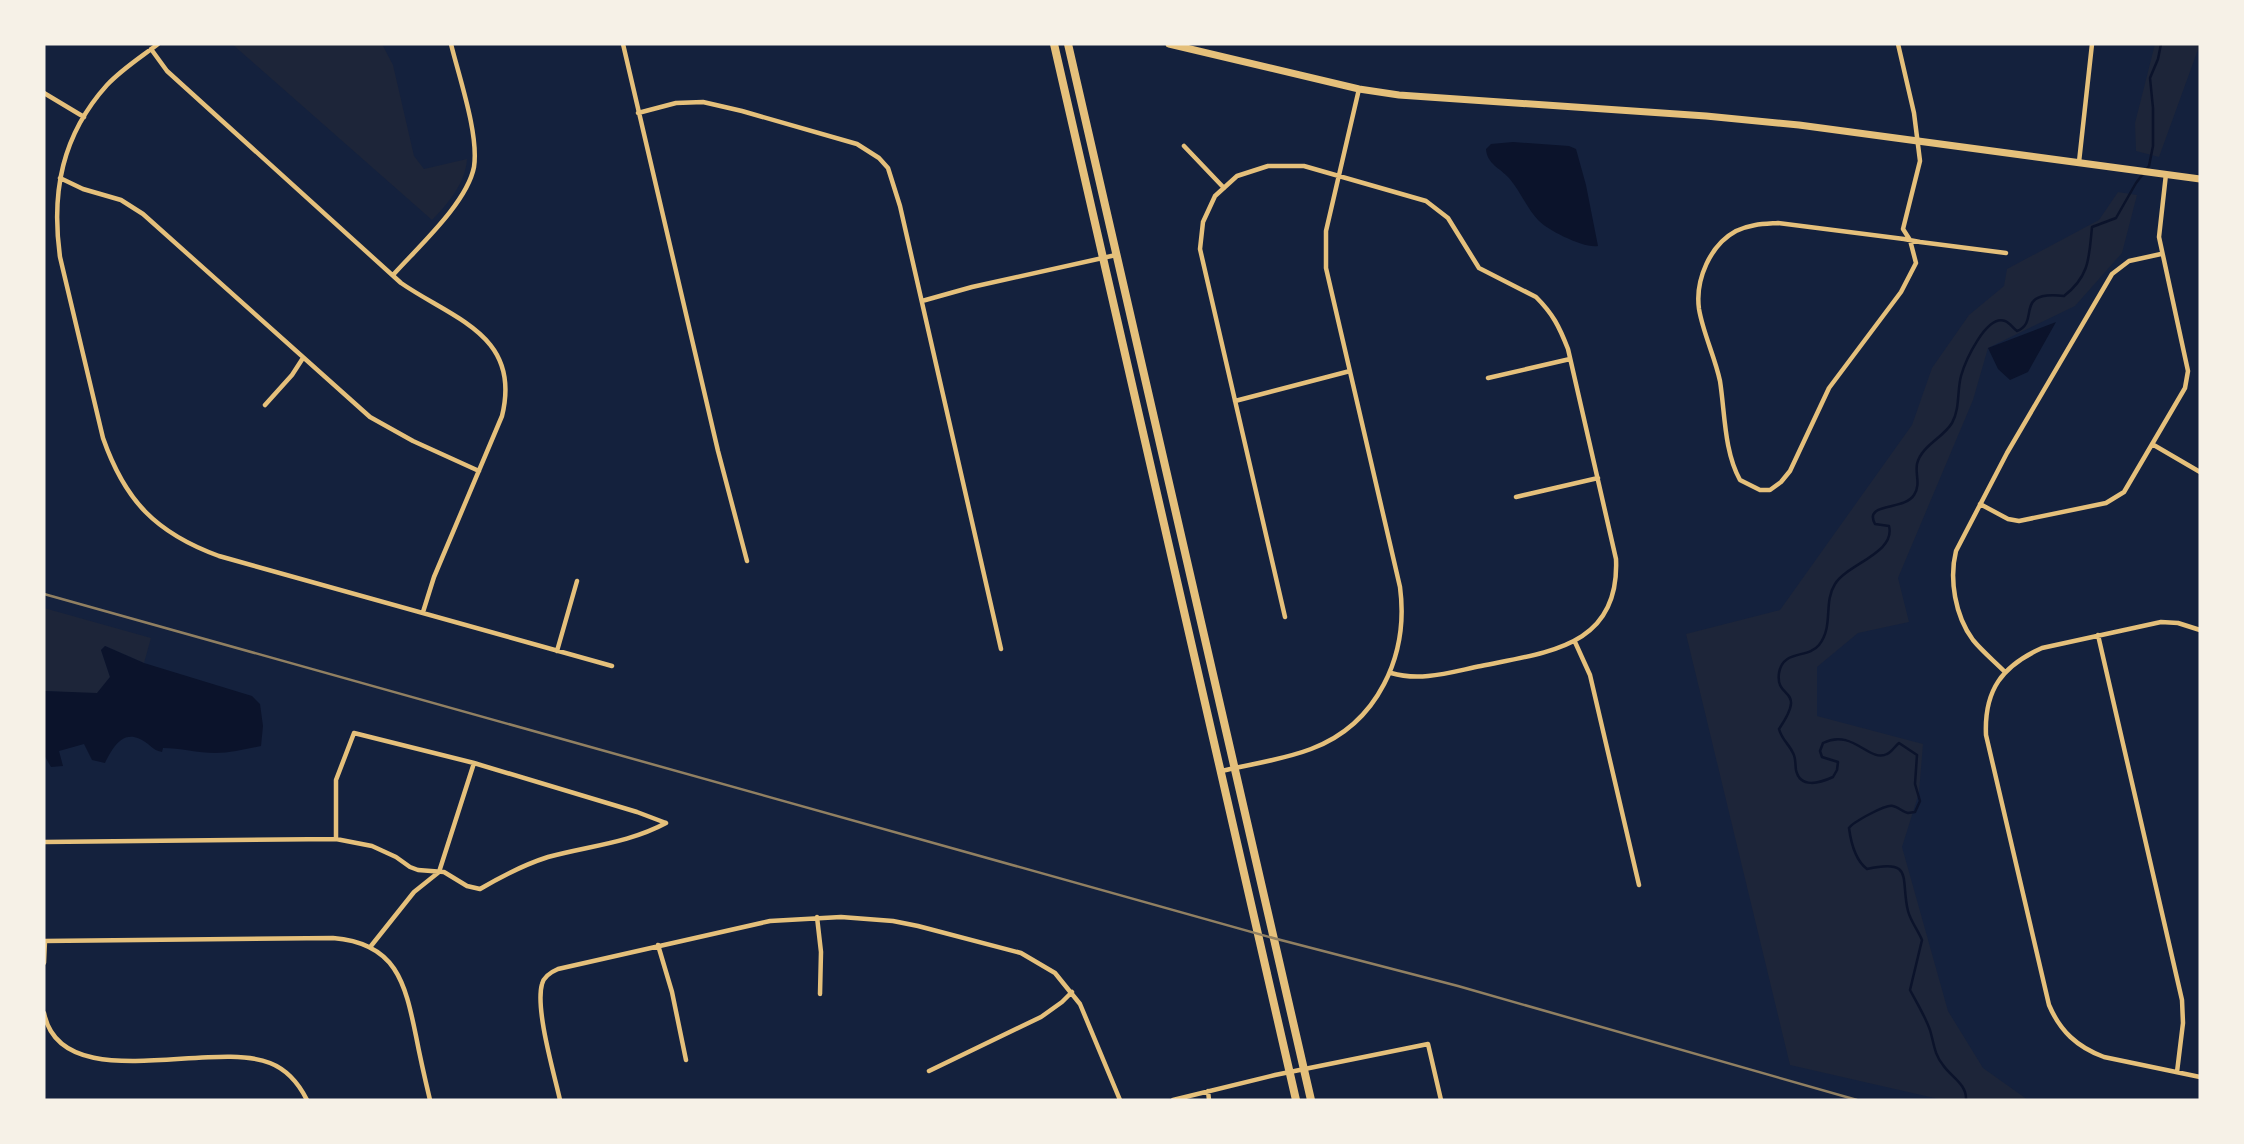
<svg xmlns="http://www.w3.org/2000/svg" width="2244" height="1144" font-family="'DejaVu Sans',sans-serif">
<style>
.green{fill:#1d2539}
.water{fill:#0b132b}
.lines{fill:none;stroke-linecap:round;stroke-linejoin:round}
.stream{stroke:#0b132b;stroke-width:2.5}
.minor{stroke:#e5c07b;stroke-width:4.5}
.secondary{stroke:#e5c07b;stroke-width:7}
.trunk{stroke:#e5c07b;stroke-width:8}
.rail{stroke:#918062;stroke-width:2.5}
</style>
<rect width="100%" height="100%" fill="#14213d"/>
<path class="green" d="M232,44H382L393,65L414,156L424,169L467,159C466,182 448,204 432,220Z
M2155,44H2200L2159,157L2136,151L2135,123Z
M2118,192L2137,195L2122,253L2075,306L1988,348L1973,400L1898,578L1909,622L1858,633L1817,667V716L1923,744L1919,793L1902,847L1948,1011L1983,1068L2028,1100H1943L1790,1065L1686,634L1780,610L1912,425L1932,368L1969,315L2004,286L2007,269L2099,220Z
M44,608L151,638L144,663L105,646L101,650L110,677L97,694L44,691Z"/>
<path class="water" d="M1513,142L1569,146L1576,149L1586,185L1598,246C1585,249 1547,230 1538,220C1527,208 1520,191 1509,178C1500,168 1487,164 1486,149L1491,144Z
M2056,322L2028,372L2010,380L1998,369L1988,348Z
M105,646L144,663L252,696L260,704L263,726L261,746C246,749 231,753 215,753C198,753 180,748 163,748L162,752C154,750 153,748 148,744C125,726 114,745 105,763L92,760L84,744L59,751L63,766L51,767L44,755V691L97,693L110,677L101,650Z"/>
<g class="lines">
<path class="stream" d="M1966,1100C1967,1084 1951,1077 1943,1065C1934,1054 1934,1043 1930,1030C1925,1016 1917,1003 1910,990L1922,940C1918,930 1911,922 1908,911C1900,879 1915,858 1867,869C1855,860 1851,843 1849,828C1853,822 1886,804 1893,806C1898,807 1903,812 1908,813L1915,812L1920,801L1915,784L1917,755L1899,743C1895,746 1892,752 1887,754C1869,763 1853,728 1823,743L1820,751L1822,757L1838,762L1837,770L1833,777C1820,783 1800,789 1796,770C1795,764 1796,758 1793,753C1789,744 1782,740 1779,729C1808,686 1775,701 1779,673C1783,649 1808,659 1819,645C1834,626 1823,603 1835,584C1847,564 1896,553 1889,526L1875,524C1863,502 1904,511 1914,495C1921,484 1915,475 1917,464C1921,446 1943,438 1952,423C1960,409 1957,391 1961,376C1965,362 1986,314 2005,321C2009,322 2013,328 2017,331C2041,322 2012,290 2064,296C2090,276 2089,257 2092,227L2116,218L2136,183L2149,166L2153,146V108L2150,78L2158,59L2161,44"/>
<path class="minor" d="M158,44C141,57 122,69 107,85C62,135 51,192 60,257L103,438C125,501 156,533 219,556L612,666
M623,44L718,451L747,561
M1898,44L1914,113L1920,161L1903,229L1910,240L1916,263L1901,292L1829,388L1790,471L1781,482L1770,490H1760L1740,480C1724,451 1725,413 1720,381C1715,357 1703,333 1699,309C1695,280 1710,245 1736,231C1750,224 1764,224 1778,223L1904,239L1920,242L2006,253
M151,49L167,71L401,283C453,319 522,335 502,416L434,577L423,612
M44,93L84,117
M638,113L676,103L703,102L742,111L857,144L879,158L888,168L900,206L1001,649
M1184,146L1224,188
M2079,162L2092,44
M60,178L83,189L121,200L143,214L370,417L413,441L479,471
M393,275C418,247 467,203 474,167C479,134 459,77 451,44
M922,301L972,287L1116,255
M1488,378L1570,359
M1235,401L1350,371
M265,405L292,375L303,358
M2152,444L2200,472
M1516,497L1598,478
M1980,504L2008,519L2019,521L2106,503L2124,492L2185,388L2188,371L2159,237L2166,174
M1285,617L1200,249L1203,222L1215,196L1237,176L1268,166H1304L1426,201L1448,218L1479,268L1536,297C1553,314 1559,326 1568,349L1616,559C1620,647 1548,652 1481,666C1451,672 1421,682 1391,673
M2200,630L2178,623L2161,622L2042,648C2002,666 1984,690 1986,735L2049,1005C2060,1031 2077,1047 2104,1057L2200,1077
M2098,635L2182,1000L2183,1023L2177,1072
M1575,642L1590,675L1639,885
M557,651L577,581
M2004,671C1994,661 1982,651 1973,640C1955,616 1949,579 1956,551L2007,453L2112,274L2129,261L2161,254
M1221,771C1251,764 1282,760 1311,749C1378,724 1409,655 1400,587L1326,268V231L1359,89
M336,839V780L354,733L474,763L637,812L666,823
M44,842L336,839L372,846L396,857L410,867L418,870L444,872L467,886L480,889C502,876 523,865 548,857C588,846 629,843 666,823
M817,917L821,952L820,994
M44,941L333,938C396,943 405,982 416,1036C420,1057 425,1079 430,1100
M658,945L672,992L686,1060
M371,946L414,892L439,872L474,763
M44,963L45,941
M44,1013C61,1098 212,1039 270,1063C288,1070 299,1084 307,1100
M929,1071L1041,1017L1062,1002L1072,992
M1208,1091L1209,1100
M560,1100C554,1073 535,1009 542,984C544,976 551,972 558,969L770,921L841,917L893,921L918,926L1021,953L1055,973L1080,1004L1120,1100
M1173,1100L1275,1075L1428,1044L1441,1100"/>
<path class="secondary" d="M1169,44L1359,89L1399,95L1706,116L1799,125L2200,179"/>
<path class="trunk" d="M1054,44L1296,1100
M1068,44L1311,1100"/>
<path class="rail" d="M44,594L1273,938L1458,986L1857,1100"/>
</g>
<rect width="2244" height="1144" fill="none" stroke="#f6f1e7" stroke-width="91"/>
</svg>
